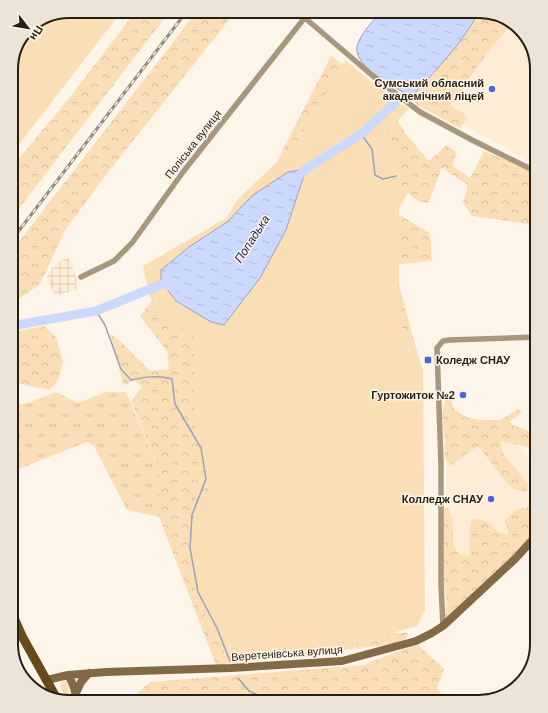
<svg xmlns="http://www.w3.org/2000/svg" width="548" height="713" font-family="Helvetica,sans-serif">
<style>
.built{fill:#fdedd7}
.industrial{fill:url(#industrial-grid)}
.grass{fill:url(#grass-tufts)}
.forest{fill:url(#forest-crowns)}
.green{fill:#fadfb6}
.water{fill:url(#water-ripples);stroke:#9aa1b8}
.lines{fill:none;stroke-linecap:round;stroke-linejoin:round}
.stream{stroke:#9aa1b8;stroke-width:1.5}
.river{stroke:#ccd9fe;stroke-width:9}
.street{stroke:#a8977f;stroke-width:5.5}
.secondary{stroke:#826a46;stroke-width:8}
.primary{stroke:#664a1a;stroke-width:9}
.rail-casing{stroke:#938b80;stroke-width:3}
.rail{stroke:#fdf5e9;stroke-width:1.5;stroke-dasharray:4.5;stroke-linecap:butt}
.poi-dot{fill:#4c66da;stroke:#fdf5e9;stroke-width:1.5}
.labels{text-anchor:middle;stroke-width:3;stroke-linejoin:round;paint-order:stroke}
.poi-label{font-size:11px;font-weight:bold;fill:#261e13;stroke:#fdf5e9;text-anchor:end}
.street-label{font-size:11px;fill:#261e13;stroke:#fdf5e9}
.water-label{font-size:12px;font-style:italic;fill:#152062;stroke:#fdf5e9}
.rim{fill:none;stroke:#261e13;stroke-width:2}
</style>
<defs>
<pattern id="industrial-grid" width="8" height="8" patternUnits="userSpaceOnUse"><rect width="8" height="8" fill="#fdedd7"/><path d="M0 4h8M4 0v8" fill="none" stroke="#d9cbb8"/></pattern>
<pattern id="grass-tufts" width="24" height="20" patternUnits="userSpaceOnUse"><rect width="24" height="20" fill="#fadfb6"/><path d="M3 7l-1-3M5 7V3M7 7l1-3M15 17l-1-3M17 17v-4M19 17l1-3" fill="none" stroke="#d6bf9c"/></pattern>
<pattern id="forest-crowns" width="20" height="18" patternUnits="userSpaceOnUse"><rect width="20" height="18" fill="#fadfb6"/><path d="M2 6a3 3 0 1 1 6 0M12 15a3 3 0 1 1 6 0" fill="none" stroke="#d6bf9c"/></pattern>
<pattern id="water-ripples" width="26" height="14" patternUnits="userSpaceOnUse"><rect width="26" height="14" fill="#ccd9fe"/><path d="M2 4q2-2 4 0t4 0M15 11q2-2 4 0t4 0" fill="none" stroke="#afbad9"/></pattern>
</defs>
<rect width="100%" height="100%" fill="#fdf5e9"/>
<path class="built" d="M508,19L527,37L537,69V165L434,109Z
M447,424H502L537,470V527L444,623Z"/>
<path class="industrial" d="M68,258L78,281L76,283L77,289L55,296L47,278V276L56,263Z"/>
<path class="grass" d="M56,392L78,403L106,392H126L159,470V517L127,510L94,446L87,442L11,472V404H25Z
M63,680L66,681L68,684L70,702H68L60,686Z"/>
<path class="forest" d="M136,11H170L11,219V168L70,97Z
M197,11H236L102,180L64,232L40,284L11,305V252Z
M479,11L508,19L513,23L491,48L450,105L468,117L460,128L417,105L412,96C435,71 464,42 479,11Z
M331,56L381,92L393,114L406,134L429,161L447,145L456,152L453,166L470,178L484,151L530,170L537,181V227L529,224L472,216L463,203L468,185L442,168L428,203L418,201L408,193L396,213L430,233L432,261L394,265L422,372L260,634L408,633L403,643L216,665L159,517V470L131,401L142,387L134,380L126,385L123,384L110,334L119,340L150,371L169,369L167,351L140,316L161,288L305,169L277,161Z
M44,326L56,337L63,361L59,379L50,390L11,382V333Z
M450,396L454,409L466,417L481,420H501L518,409L522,413L510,421L514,426L525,429L537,438V442L533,448L500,441L503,453L528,484L526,492L514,489L507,483L478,446L450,466L444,456L445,441L442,415L445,398Z
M537,504V533L444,623L447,600L443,584V508H448C451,514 453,521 453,527C454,534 451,543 456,550C458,554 465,556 470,557L469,531L472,519C495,518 492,534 508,535L507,526L504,521L517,509L526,508Z
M417,644L444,669L437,688L448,702H129L150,682L363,665Z"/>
<path class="green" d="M69,11H122L11,155V65L31,26Z
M345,60L373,83L409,109L383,135L394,142L401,154L402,195L399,210V324L414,341L423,371L425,611L417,626L316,655L227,656L199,605L188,558L194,514L210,487L195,422L194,337L158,310L149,296L143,266L226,218L238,199L297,143Z"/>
<path class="water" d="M381,11H479C464,42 435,71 412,96C397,90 353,66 357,47C360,33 373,22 381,11Z
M306,169L286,230L260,278L224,325L211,322L176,301L161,281V270L189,247L227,222L253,195L288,172Z"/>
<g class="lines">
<path class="stream" d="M361,134L372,149L375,175L383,179L396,176
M96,311L105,325L121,369L131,380C145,377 157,375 172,379L175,404L201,448L206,479L192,515L190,548L198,592L217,628L230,661
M238,678L249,691L273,702"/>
<path class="river" d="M297,177L306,169L361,134L396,102
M11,326L96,311L162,284L176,287"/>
<path class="street" d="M305,18L373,76L420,112L472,140L537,172
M81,277L114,261L132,243L183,172L310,11
M443,626L441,585V465L437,348L443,341L449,340L537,337"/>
<path class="secondary" d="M68,675C74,684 76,692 76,702
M47,680L68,675L106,672L231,668L342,661L416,641L432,633L443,626L515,559L537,535
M76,693L81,682L89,673"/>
<path class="primary" d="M11,611L23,638L57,699"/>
<defs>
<path id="rail" d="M11,241L187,11"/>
</defs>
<use href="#rail" class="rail-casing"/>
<use href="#rail" class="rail"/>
</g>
<g class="poi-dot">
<circle cx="492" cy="89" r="4"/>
<rect x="424" y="356" width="8" height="8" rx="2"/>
<circle cx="463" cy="395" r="4"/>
<circle cx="491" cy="499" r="4"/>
</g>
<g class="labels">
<g class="poi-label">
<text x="484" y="87">Сумський обласний<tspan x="484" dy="13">академічний ліцей</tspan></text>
<text x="436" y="364" text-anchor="start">Коледж СНАУ</text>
<text x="455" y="399">Гуртожиток №2</text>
<text x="483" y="503">Колледж СНАУ</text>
</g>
<g class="street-label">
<text transform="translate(193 144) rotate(-52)" y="4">Поліська вулиця</text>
<text transform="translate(287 653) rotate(-4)" y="4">Веретенівська вулиця</text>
</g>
<g class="water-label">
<text transform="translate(252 239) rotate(-57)" y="4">Попадька</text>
</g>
</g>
<path d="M0 0H548V713H0ZM69 18H479A51 51 0 0 1 530 69V644A51 51 0 0 1 479 695H69A51 51 0 0 1 18 644V69A51 51 0 0 1 69 18Z" fill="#ece4d8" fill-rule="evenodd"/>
<path class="rim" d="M69 18H479A51 51 0 0 1 530 69V644A51 51 0 0 1 479 695H69A51 51 0 0 1 18 644V69A51 51 0 0 1 69 18Z"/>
<g transform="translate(28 28) rotate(121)" stroke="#fdf5e9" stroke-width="3" paint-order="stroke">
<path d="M0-3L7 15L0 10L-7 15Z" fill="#261e13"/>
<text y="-6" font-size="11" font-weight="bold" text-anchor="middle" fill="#261e13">Пн</text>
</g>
</svg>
